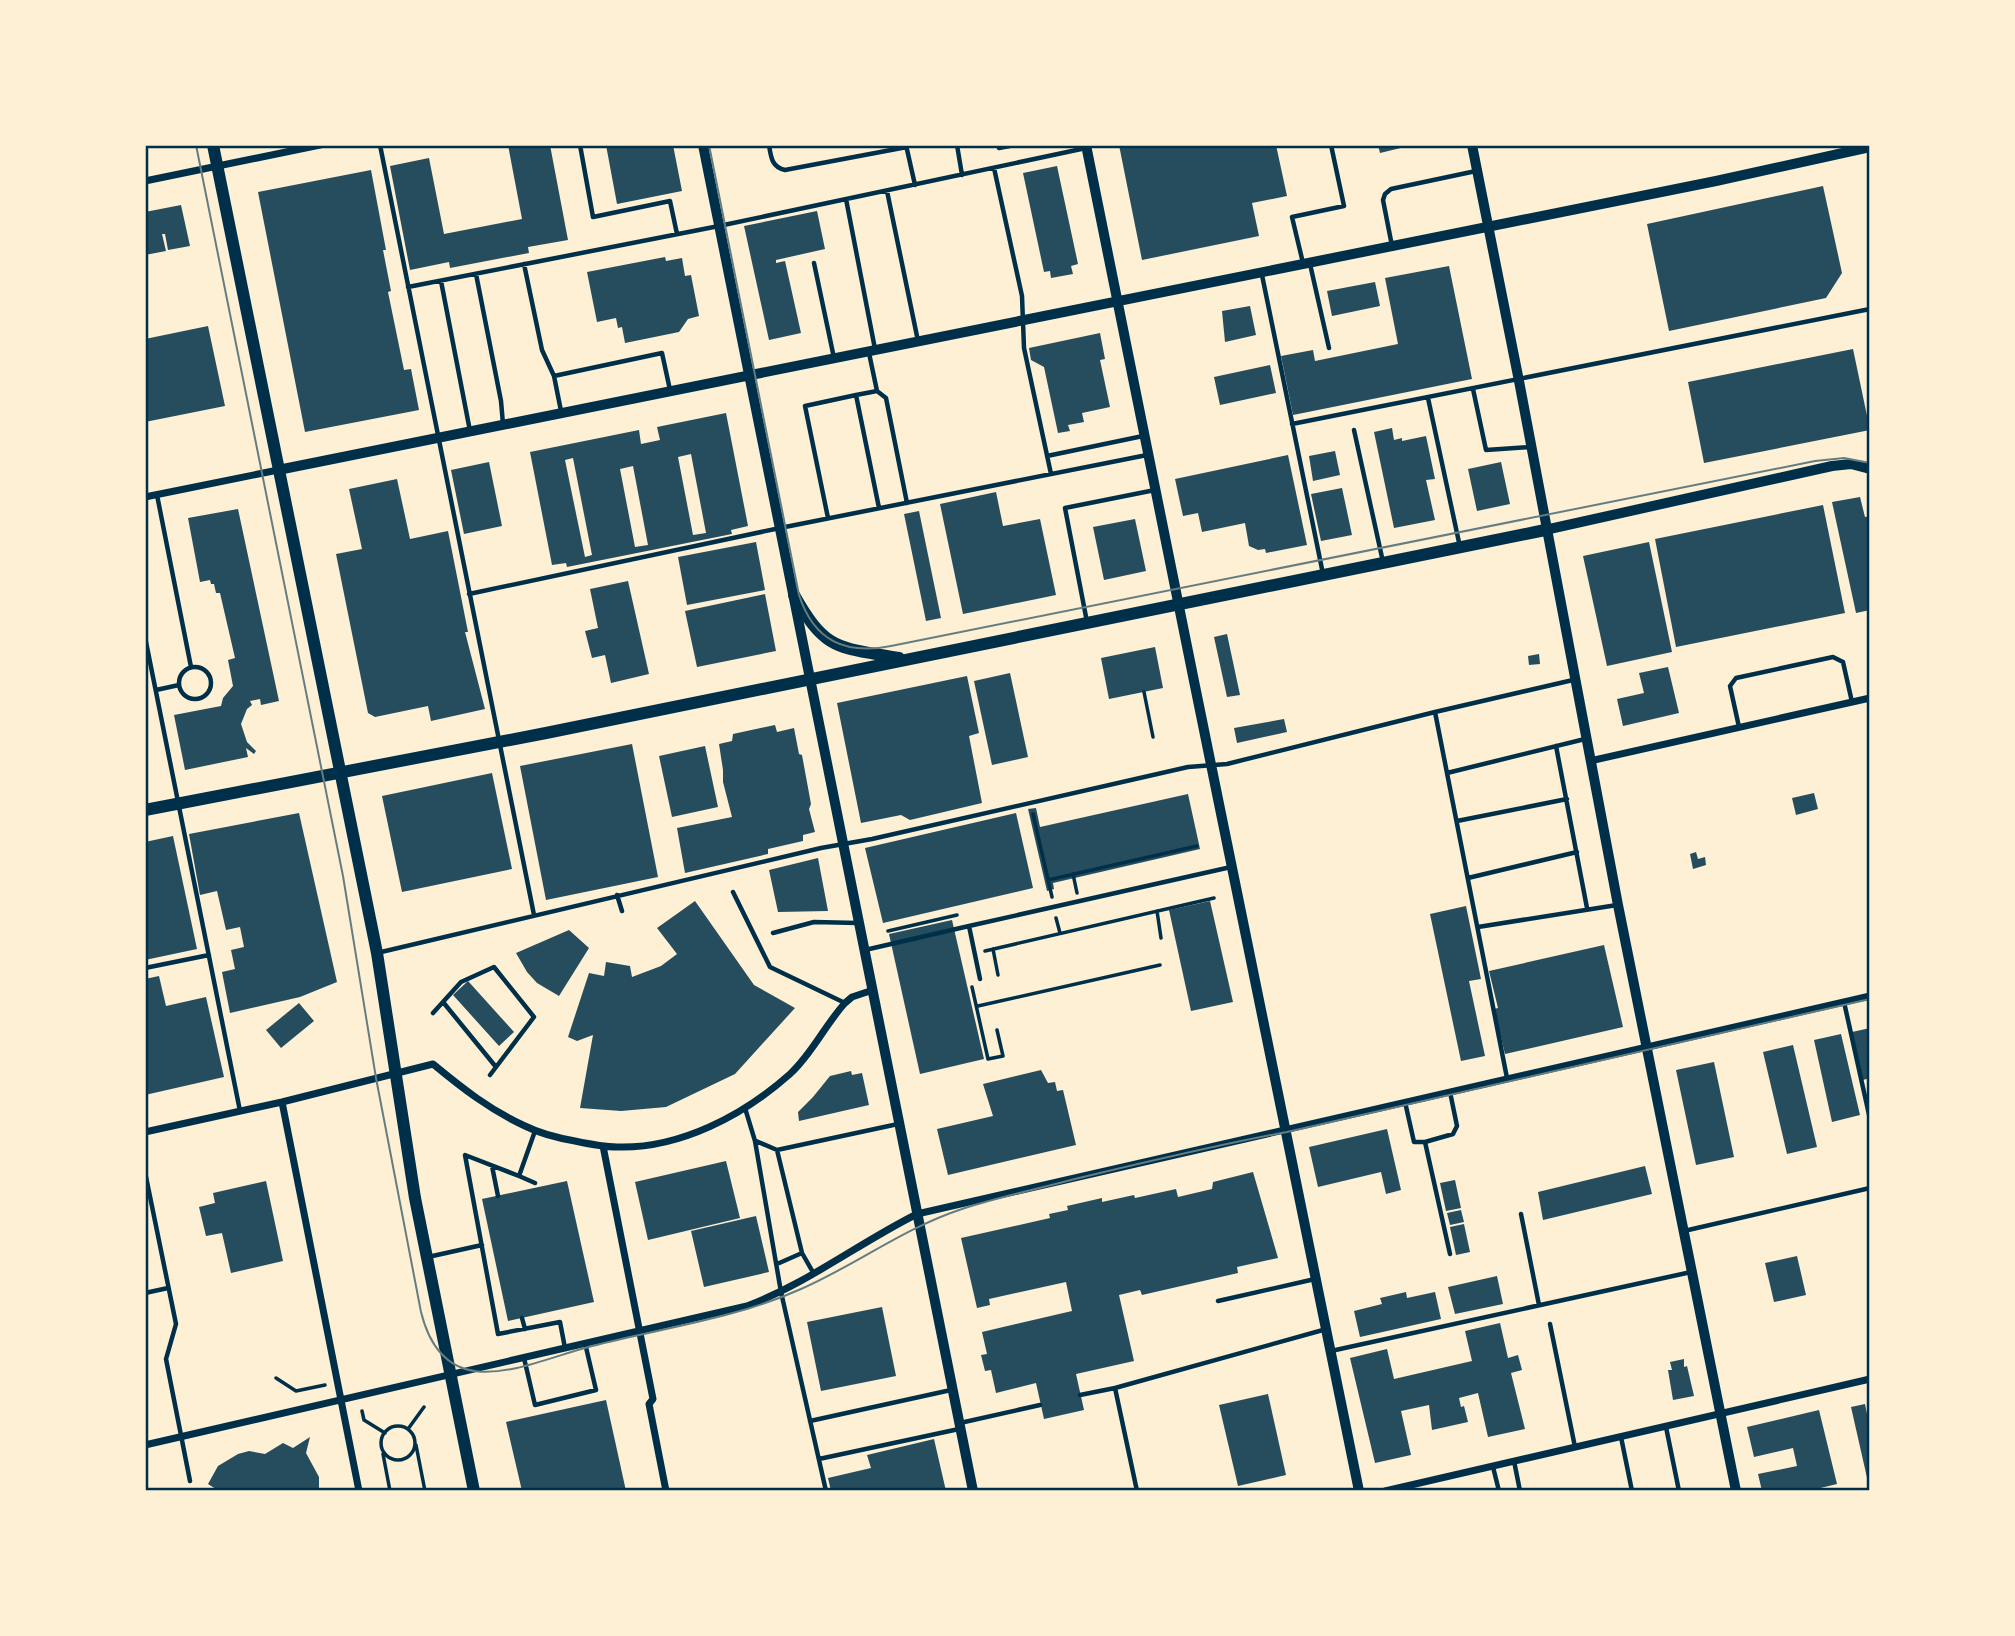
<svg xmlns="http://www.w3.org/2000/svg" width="2015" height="1636" font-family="'Alegreya Sans',sans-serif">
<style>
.building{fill:#264d5e;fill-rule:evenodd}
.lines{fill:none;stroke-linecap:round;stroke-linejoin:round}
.path{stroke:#003049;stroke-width:3.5}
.service{stroke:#003049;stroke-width:4.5}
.minor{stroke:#003049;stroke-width:7}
.tertiary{stroke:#003049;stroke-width:10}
.secondary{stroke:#003049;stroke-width:12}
.primary{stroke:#003049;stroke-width:12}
.tram{stroke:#657d81;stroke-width:2}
.neatline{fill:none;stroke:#003049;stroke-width:2.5}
</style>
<rect width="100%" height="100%" fill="#fdf0d5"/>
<path class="building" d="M508,145H550L568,240L528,247L529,253L450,268L449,262L410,270L390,166L429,158L444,234L522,219Z
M606,145H673L682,191L617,204Z
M1119,145H1276L1287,196L1252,203L1259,236L1142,260Z
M1378,145H1409V146L1380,153Z
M1057,166L1078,264L1071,266L1073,274L1051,278L1050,271L1044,272L1023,173Z
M371,170L386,250H383L391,291L388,292L404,370L411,369L419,410L305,432L258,192Z
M1823,186L1842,273L1826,298L1669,331L1647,224Z
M181,205L190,246L168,250L165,234H162L166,251L145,255V212Z
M817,211L825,249L776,260V263L785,261L801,333L769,340L744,226Z
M665,257L666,261L682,258L685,276L691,275L699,316L688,319L679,332L625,343L622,327L618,328L616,318L597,322L587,272Z
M1449,266L1472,379L1293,415L1281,356L1313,350L1315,361L1398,344L1385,278Z
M1375,282L1380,306L1332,316L1327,291Z
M1250,306L1256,335L1225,342L1222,311Z
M208,326L225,406L145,422V339Z
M1100,333L1105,359L1100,360L1110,407L1082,413L1084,422L1068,425L1070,431L1058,433L1044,367L1031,360L1029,348Z
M1853,349L1870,430L1704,463L1688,382Z
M1270,365L1276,393L1220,405L1214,377Z
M726,413L748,526L731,530L732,534L567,567L566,563L552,565L530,452L639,430L641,444L660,440L657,427ZM691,454L706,533L693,535L678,457ZM573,458L592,555L585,557L565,460ZM633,466L648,545L635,547L620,469Z
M1392,428L1394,440L1402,438V441L1426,436L1435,479L1426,480L1435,520L1394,528L1374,432Z
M1335,451L1340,475L1313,481L1309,456Z
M1288,455L1307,545L1266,553L1265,549L1258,550L1249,546L1245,523L1202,532L1198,513L1183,516L1175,479Z
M489,462L502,526L464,534L451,470Z
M1501,462L1510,504L1477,511L1468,469Z
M397,479L410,539L448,531L468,632H465L485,709L431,721L428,706L375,717L368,713L336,554L362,549L349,489Z
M1342,488L1352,535L1321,541L1311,494Z
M996,492L1003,526L1040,519L1056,595L963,614L940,504Z
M1860,497L1865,517L1870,516V610L1856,613L1832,502Z
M1823,505L1845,613L1676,647L1655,539Z
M238,509L279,701L261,705L260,699L250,701L252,705L247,709L241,724L247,742L256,751L254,754L246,748L248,757L185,770L174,715L221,706L223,698L233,686L228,660L235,658L220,593H216L214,584H211L210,580L200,582L188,518Z
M919,511L941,618L926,621L904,514Z
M1135,519L1146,571L1104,580L1093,527Z
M756,542L765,590L687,605L678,557Z
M1649,542L1672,652L1607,666L1583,556Z
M628,581L649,674L611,683L605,655L592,658L585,631L598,628L590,589Z
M765,594L776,651L697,667L685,611Z
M1227,634L1240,695L1227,697L1214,637Z
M1155,647L1163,688L1109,699L1101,658Z
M1539,654L1540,664L1529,665L1528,656Z
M1668,667L1679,713L1623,726L1617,699L1644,693L1639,673Z
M1010,673L1028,757L992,765L974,681Z
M967,676L979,733L969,736L982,803L910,820L901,815L861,823L837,703Z
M1284,719L1287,732L1237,743L1234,728Z
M775,725L777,732L794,728L799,754L802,755L811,804L809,809L815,832L803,835V841L768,849V854L685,873L677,828L732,817L723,782V770L719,744L732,741L733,734Z
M632,744L658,877L546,900L520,766Z
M705,746L718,807L672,817L659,756Z
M492,773L512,869L402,892L382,796Z
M1814,793L1818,809L1796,815L1792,798Z
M1188,794L1200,849L1053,883L1054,889L1047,891L1028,809L1036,808L1040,827Z
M299,813L337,982L300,997L230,1013L222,972L235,969L231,950L244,947L240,927L226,930L217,891L200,895L189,834Z
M1016,813L1033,888L883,923L865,848Z
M173,836L197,949L145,960V842Z
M1696,852L1698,859L1705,857L1706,865L1693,869L1690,854Z
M818,858L828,911L778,912L769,870Z
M695,901L754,985L795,1008L735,1074L666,1107L621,1111L580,1108L593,1035L577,1041L568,1037L589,973L604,976L606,962L630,966L632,977L661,966L677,954L657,928Z
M1210,901L1233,1002L1191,1011L1169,910Z
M1466,906L1481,979L1469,981L1485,1056L1461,1061L1430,914Z
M952,920L984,1059L920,1074L889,934Z
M569,930L589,948L559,996L537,983L527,972L516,953Z
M1604,945L1623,1027L1505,1054L1494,1009L1498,1008L1489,971Z
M159,976L166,1006L206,997L224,1077L145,1095V979Z
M468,981L514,1032L499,1046L453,995Z
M299,1003L314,1021L281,1048L266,1030Z
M1870,1028V1078L1863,1080L1852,1032Z
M1841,1034L1860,1115L1832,1122L1814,1040Z
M1793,1045L1817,1147L1787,1154L1763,1052Z
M1714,1062L1734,1157L1696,1165L1676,1070Z
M1041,1070L1048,1083L1055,1082L1057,1091L1063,1090L1076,1145L948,1175L937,1129L993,1116L983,1084Z
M851,1071L852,1075L862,1073L869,1105L799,1121L798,1112L813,1097L830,1076Z
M1387,1129L1401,1190L1386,1194L1381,1172L1318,1187L1309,1147Z
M726,1161L740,1218L648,1240L635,1182Z
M1645,1166L1652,1194L1543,1220L1538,1192Z
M1253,1172L1278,1258L1237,1267L1238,1273L1142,1295L1140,1290L1119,1295L1134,1361L1076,1374L1084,1410L1044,1419L1036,1383L996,1393L991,1370L985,1371L981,1355L987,1354L982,1332L1072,1311L1066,1282L989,1299L990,1305L977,1308L961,1238L1050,1218L1049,1214L1068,1210L1067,1206L1102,1198V1202L1134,1195L1135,1198L1176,1189L1178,1197L1212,1189L1213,1182Z
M1455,1180L1461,1208L1446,1211L1440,1183Z
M266,1181L283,1261L231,1273L222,1233L206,1236L199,1207L215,1203L213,1193Z
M567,1181L594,1302L508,1321L482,1199Z
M1461,1210L1464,1222L1450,1225L1447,1213Z
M756,1216L769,1272L704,1287L691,1231Z
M1464,1224L1470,1252L1456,1255L1450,1227Z
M1797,1256L1806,1295L1774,1302L1765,1263Z
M1497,1276L1503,1304L1455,1314L1448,1287Z
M1406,1292L1407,1298L1435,1292L1441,1319L1360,1337L1354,1311L1382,1304L1380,1298Z
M882,1307L896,1376L821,1391L807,1322Z
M1500,1323L1508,1358L1518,1355L1522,1370L1511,1373L1525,1429L1488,1437L1478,1393L1459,1398L1461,1407L1464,1406L1468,1422L1432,1430L1429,1405L1401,1411L1411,1455L1375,1463L1350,1358L1387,1349L1394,1379L1472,1361L1465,1331Z
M1684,1359V1367L1687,1366L1694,1396L1673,1400L1668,1370H1672L1670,1362Z
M1268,1394L1286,1475L1238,1486L1219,1405Z
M606,1400L626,1491H522L506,1422Z
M1865,1404L1870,1429V1491L1851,1407Z
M1819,1410L1837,1484L1808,1491H1762L1758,1474L1797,1466L1793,1448L1754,1457L1747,1427Z
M310,1437L306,1453L319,1477V1491H219L208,1484L218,1466L238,1454L249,1451L265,1454L283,1443L293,1448Z
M934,1439L946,1491H831L828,1478L871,1468L867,1455Z"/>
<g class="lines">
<path class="path" d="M1144,692L1153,737
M1033,814L1052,897
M1073,874L1077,893
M1048,880L1197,846
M1157,911L1161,938
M1056,918L1060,933
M888,931L957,915
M993,949L998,975
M985,951L1214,898
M972,987L988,1059L1003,1056L997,1030
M978,1006L1160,965
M276,1378L296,1391L325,1385
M362,1411L364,1420L385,1433
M381 1443a17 17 0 1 1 34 0a17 17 0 1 1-34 0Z
M408,1429L424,1407
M416,1445L425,1491
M383,1454L390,1491"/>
<path class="service" d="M380,145L534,915
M580,145L593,217L670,201L677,234
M769,145C771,158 772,167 785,170L907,147
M906,145L915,185
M957,145L962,175
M998,145L999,148L1015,145
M994,168L1022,296L1024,348L1051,474
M887,191L918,341
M846,199L875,349
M1392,246L1383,200L1385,194L1391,189L1476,171
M814,263L834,358
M1303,263L1292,217L1344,206L1331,145
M524,264L542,350L554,376
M1310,264L1329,348
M476,274L501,401L503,424
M1262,275L1323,574
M441,281L470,431
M408,287L719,226L1086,148
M869,353L877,391L856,395L879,508
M1473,389L1486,450L1530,447
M877,391L886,398L907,503
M1428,398L1460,547
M561,411L554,376L662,353L670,390
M1292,424L1870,309
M1354,430L1383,562
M1047,456L1143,436
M157,495L191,667
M828,518L805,406L856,395
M469,594L780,528L1147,455
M1087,622L1065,508L1155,490
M145,637L240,1111
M179 683a16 16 0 1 1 32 0a16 16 0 1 1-32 0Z
M156,690L179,685
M1435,712L1507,1078
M1739,727L1730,686L1736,678L1833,657L1843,662L1852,702
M1556,746L1587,908
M1447,773L1585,739
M1457,821L1567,799
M1468,878L1577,852
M733,892L770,967L845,1003
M617,895L622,911
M1478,927L1617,905
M773,933L814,922L858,923
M865,950L969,926
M377,953L821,848L872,839L1188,767L1227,764L1435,712L1573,680
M145,968L209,955
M980,979L969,926L1231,867
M443,1002L496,1067
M1844,1002L1870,1119
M433,1013L461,982L494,967L534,1017L490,1075
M1405,1102L1414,1142H1425L1453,1134L1457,1126L1450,1092
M745,1108L755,1141L781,1292L826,1491
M535,1131L519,1176L465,1155L498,1334L560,1322L565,1348
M756,1141L777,1150
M1425,1142L1450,1254
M492,1166L498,1196
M145,1172L176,1324L166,1359L190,1481
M519,1176L535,1183
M1521,1214L1539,1305
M1684,1231L1870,1188
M428,1257L482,1245
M777,1264L802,1253
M814,1274L802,1253L777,1150L898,1124
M145,1293L168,1288
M1218,1301L1315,1279
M522,1318L525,1329
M1550,1324L1575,1447
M1331,1351L1691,1272
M524,1358L535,1405L596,1390L585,1343
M1115,1388L1323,1330
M1080,1395L1115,1388L1137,1491
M810,1421L951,1390
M960,1423L1040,1405
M1666,1427L1679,1491
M1621,1437L1632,1491
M819,1459L959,1429
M1514,1461L1520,1491
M1493,1467L1499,1491"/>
<path class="minor" d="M145,181L320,145
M145,497L278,470
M1590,761L1870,698
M282,1102L359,1491
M145,1132L282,1102L433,1064C462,1088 490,1110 525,1126C541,1134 558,1138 575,1141C589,1144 603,1147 617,1147C680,1149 744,1115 790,1074C812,1054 825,1025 845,1003L852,997L873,990
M603,1146L653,1399L649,1404L666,1491
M145,1445L747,1306C808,1283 859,1243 917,1214L1870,996
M1385,1491L1870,1379"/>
<path class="tertiary" d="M703,145L973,1491
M1086,145C1176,594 1267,1042 1359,1491
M1472,145L1519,381L1618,905L1736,1491
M278,470L1716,181L1870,147
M1545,530L1832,466L1851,464L1870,469"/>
<path class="secondary" d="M794,595C826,652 838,647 899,658
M145,810L546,733L1545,530"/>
<path class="primary" d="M213,145L377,953L415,1198L474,1491"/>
<path class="tram" d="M196,145L343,876L376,1078L421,1312C445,1409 526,1363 592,1346C662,1328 734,1319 801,1289C856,1265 904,1228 962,1209C999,1197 1037,1189 1075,1179C1146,1162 1216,1145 1287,1132L1870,999
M709,145L799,595C814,641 845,655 891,646L1815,461L1844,458L1870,463"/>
</g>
<rect width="2015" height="1636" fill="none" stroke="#fdf0d5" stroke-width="294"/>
<rect x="147" y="147" width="1721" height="1342" class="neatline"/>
</svg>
